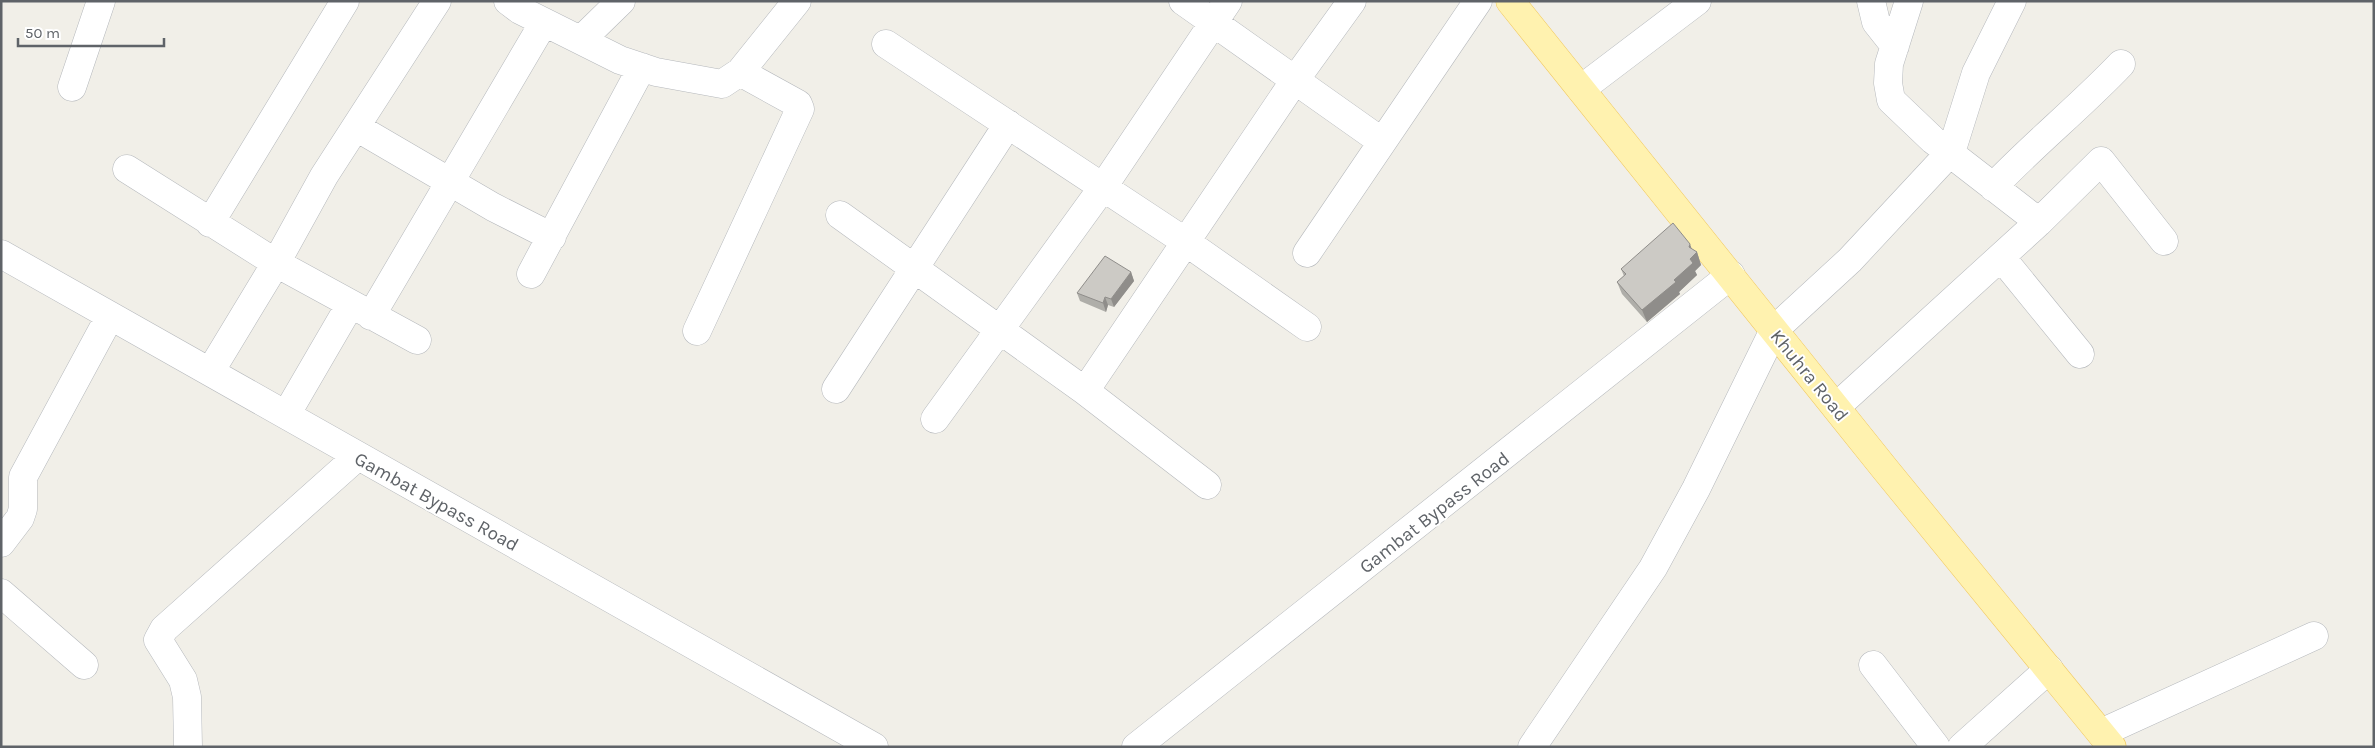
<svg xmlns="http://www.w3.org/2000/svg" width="2375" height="748" font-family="Karla,sans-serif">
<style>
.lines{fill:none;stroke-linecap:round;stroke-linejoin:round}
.minor-casing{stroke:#b5b8bc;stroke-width:29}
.major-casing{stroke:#f2c960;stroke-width:29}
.minor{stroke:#fff;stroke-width:28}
.major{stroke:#fff2af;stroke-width:28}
.wall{fill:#afaea9}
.shaded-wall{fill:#8f8d8a}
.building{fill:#cccac5;stroke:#8f8d8a}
.labels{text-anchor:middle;stroke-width:4;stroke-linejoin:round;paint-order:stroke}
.street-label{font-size:19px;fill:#5f6368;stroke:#fff}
</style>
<rect width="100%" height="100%" fill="#f1efe8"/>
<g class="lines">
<defs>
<path id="minor" d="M508,1L520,10L620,60L656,72L722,84L740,72L798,104L800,109L697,331
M1183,1L1381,141
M1871,1L1876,22L1895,46
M1909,1L1889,64L1888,83L1891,100L1933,140L2039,222
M581,40L621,1
M886,44L1186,242L1307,327
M740,72L797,1
M72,87L101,1
M1581,89L1697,1
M356,127L493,207L552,237
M127,169L276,263L417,340
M1993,187C2034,144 2080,107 2121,64
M840,215L1085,391L1207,485
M210,223L345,1
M1307,253L1478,1
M1,254L874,747
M2001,257L2080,354
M531,274L642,67
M371,316L544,22
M210,372L276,263L324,176L437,1
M836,389L1008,124
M1085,391L1295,80L1352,1
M1836,407L2039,222L2101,161L2164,241
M286,415L350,305
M935,419L1103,187L1228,1
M1,543L20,518L23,509V477L110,316
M1,593L84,665
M1873,665L1936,747
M2101,733L2314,636
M188,747L187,697L183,680L158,640L164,629L358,456
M1136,747L1731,275
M1532,747L1653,568L1696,489L1774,330L1850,260L1945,158L1954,143L1976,73L2012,1
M1962,747L2049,669"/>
<path id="major" d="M1510,1L1885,469L2112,747"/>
</defs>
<use href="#minor" class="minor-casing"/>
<use href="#major" class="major-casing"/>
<use href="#minor" class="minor"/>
<use href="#major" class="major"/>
</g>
<path class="wall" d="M1692,249L1697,252L1701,265L1695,271L1697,275L1679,292L1680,294L1647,322L1622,294L1617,282L1624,276L1621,269Z
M1131,272L1134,281L1114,307L1108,305L1106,312L1080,301L1077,293Z"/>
<path class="shaded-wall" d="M1690,244L1694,255L1697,252L1701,265L1695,271L1697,275L1679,292L1680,294L1647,322L1642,310L1674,280Z
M1131,272L1134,281L1114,307L1111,299Z
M1105,297L1108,305L1106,312L1103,303Z"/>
<path class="building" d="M1673,223L1690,244L1689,247L1697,252L1690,259L1693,263L1674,280L1676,282L1642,310L1617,282L1626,274L1621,269Z
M1105,256L1131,272L1111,299L1105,297L1103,303L1077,293Z"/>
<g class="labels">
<g class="street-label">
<text transform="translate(1810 375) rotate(51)" y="7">Khuhra Road</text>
<text transform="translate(437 501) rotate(29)" y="7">Gambat Bypass Road</text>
<text transform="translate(1434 512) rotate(-38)" y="7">Gambat Bypass Road</text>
</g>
</g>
<rect width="2375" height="748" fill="none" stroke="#5f6368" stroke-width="5"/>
<path d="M18 38v8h146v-8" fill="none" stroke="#5f6368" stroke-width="2.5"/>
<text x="25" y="38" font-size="15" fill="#5f6368" stroke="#ffffff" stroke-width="4" paint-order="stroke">50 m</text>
</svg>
